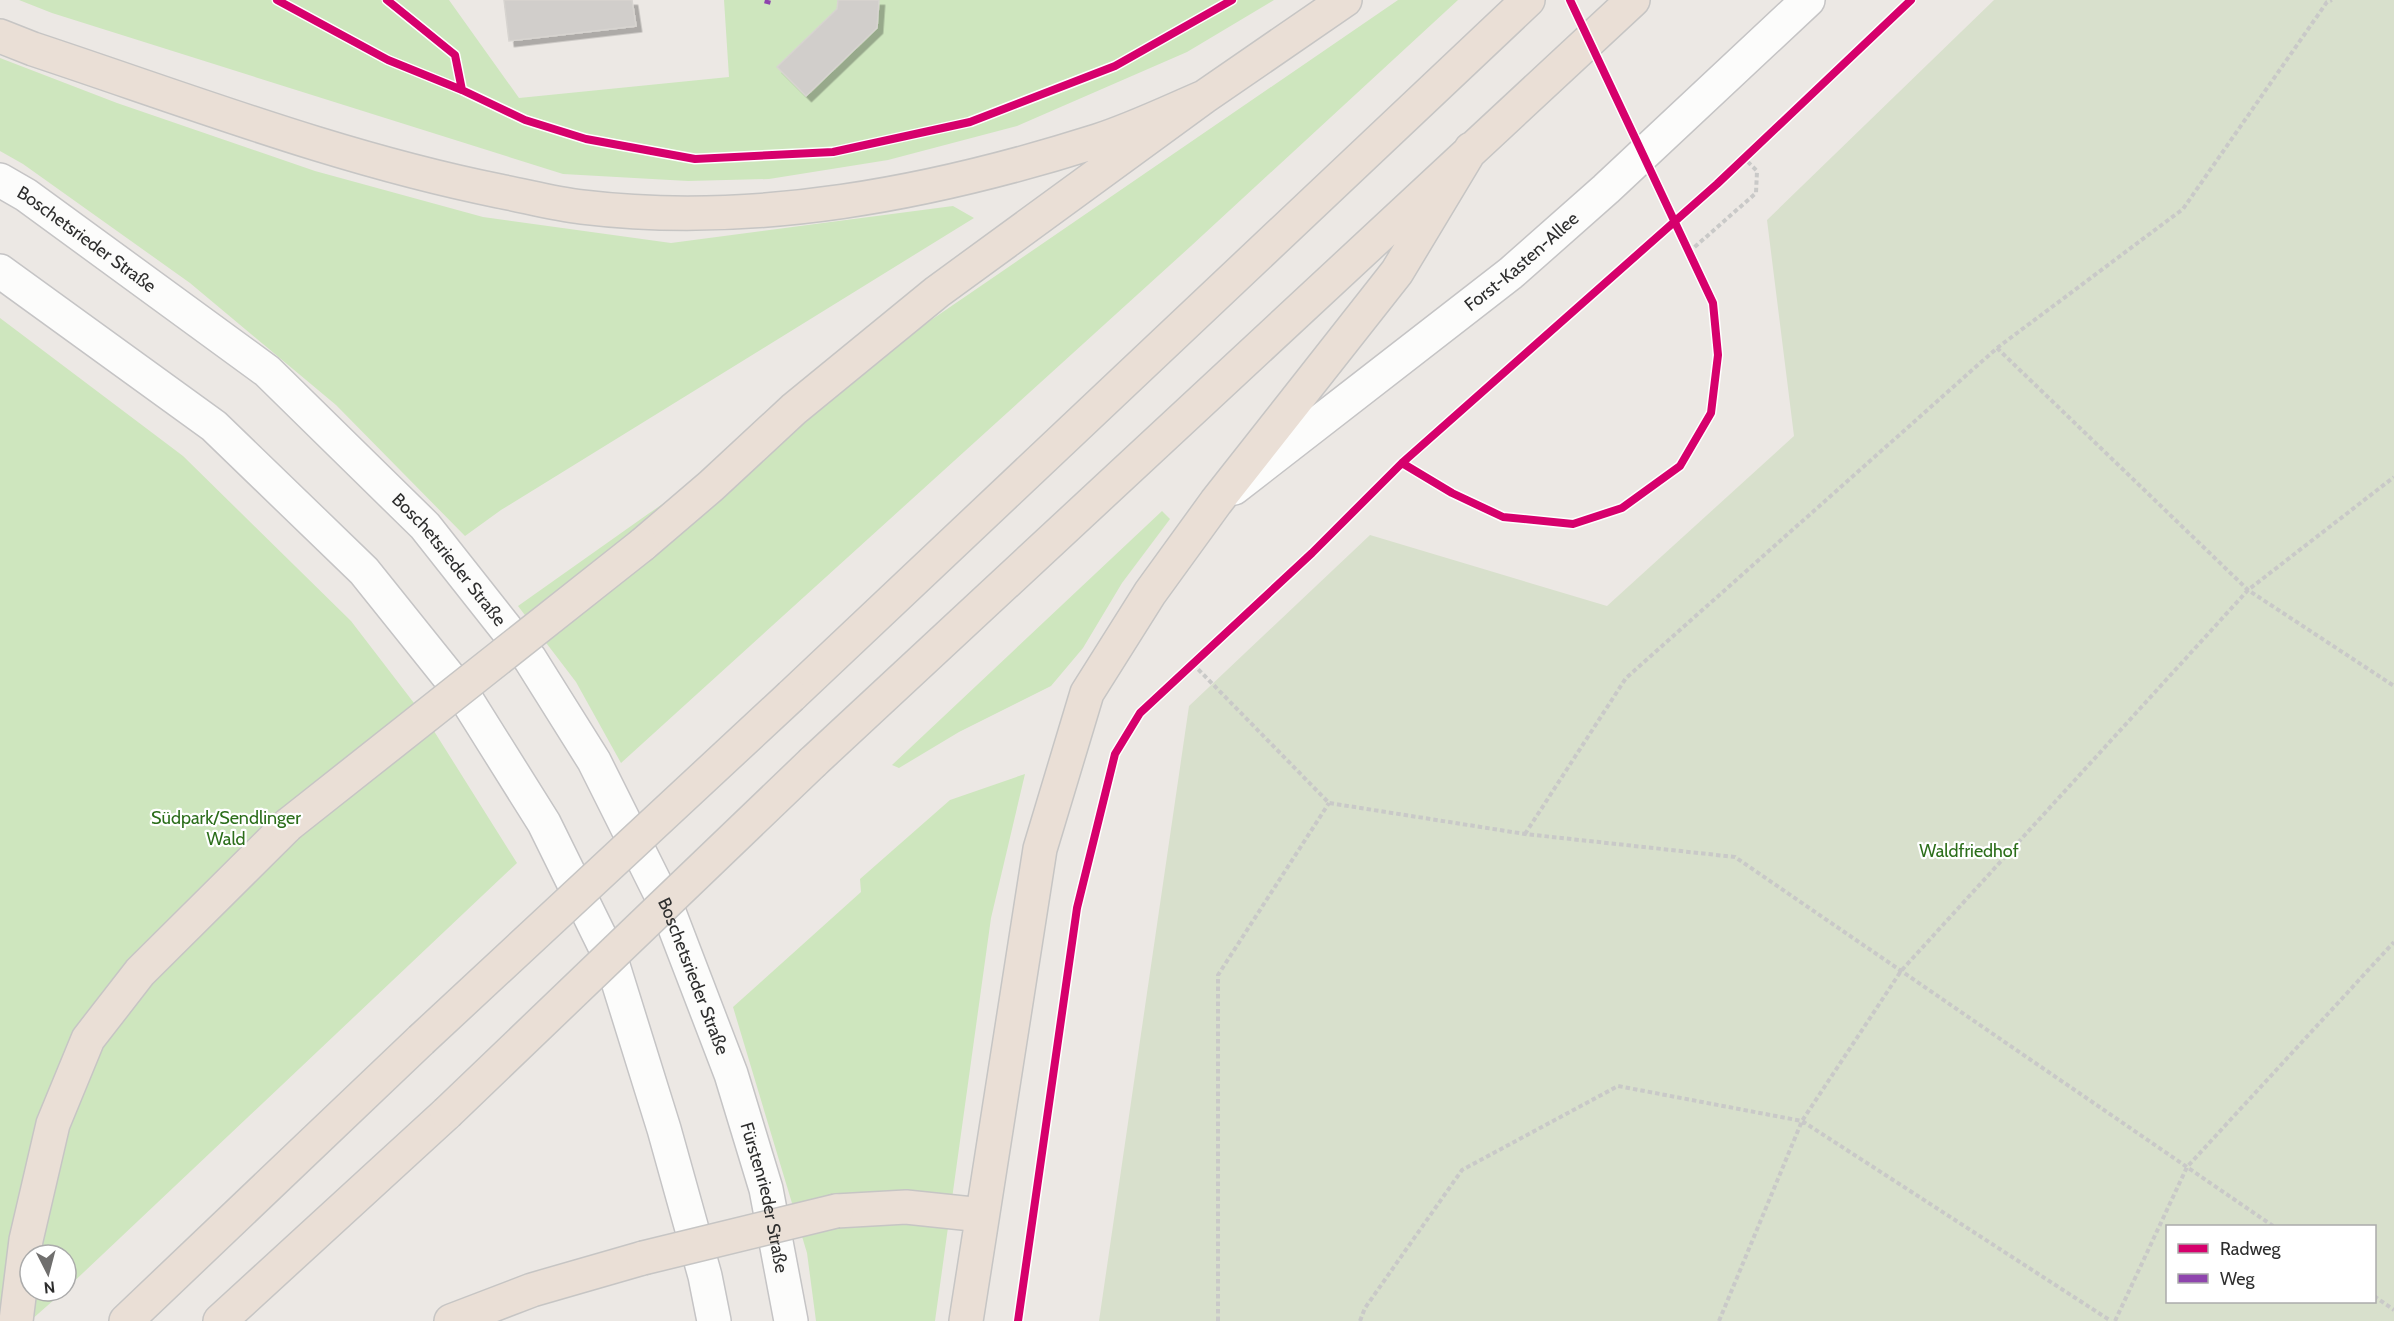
<svg xmlns="http://www.w3.org/2000/svg" width="2394" height="1321" font-family="Cabin,sans-serif">
<style>
.green{fill:#cee6be}
.cemetery{fill:#d8e0cc;fill-rule:evenodd}
.building{fill:#d1cecb;stroke:#d7d4d0;stroke-width:1.5;filter:url(#shadow)}
.lines{fill:none;stroke-linecap:round;stroke-linejoin:round}
.minor-casing{stroke:#c5c4c5;stroke-width:36}
.secondary-casing{stroke:#c5c4c5;stroke-width:36}
.motorway-casing{stroke:#c6c5c4;stroke-width:36}
.path{stroke:#c9c9c8;stroke-width:4;stroke-dasharray:4.5 3;stroke-linecap:butt}
.minor{stroke:#fcfcfb;stroke-width:33}
.secondary{stroke:#fcfcfb;stroke-width:33}
.motorway{stroke:#eadfd6;stroke-width:33}
.motorway-bridge-casing{stroke:#c6c5c4;stroke-width:36;stroke-linecap:butt}
.motorway-bridge{stroke:#eadfd6;stroke-width:33}
.quiet{stroke:#8e44ad;stroke-width:6;stroke-dasharray:12 6;stroke-linecap:butt}
.cycleway-casing{stroke:#fff;stroke-width:11}
.cycleway{stroke:#d6006c;stroke-width:8}
.labels{text-anchor:middle;stroke-width:4.5;stroke-linejoin:round;paint-order:stroke}
.street-label{font-size:18px;fill:#2e2e2e;stroke:#fff}
.park-label{font-size:18px;fill:#2c6e1b;stroke:#fff}
</style>
<defs>
<filter id="shadow"><feDropShadow dx="5.5" dy="5.5" stdDeviation="0" flood-color="#0004"/></filter>
</defs>
<rect width="100%" height="100%" fill="#ece8e4"/>
<path class="green" d="M19,0H449L519,98L729,77L724,0H1274L1187,52L1017,126L888,160L769,179L688,181L563,174L52,13Z
M1398,0H1458L1191,246L621,763L576,682L518,606L648,514Z
M0,58L117,103L315,171L483,217L671,243L953,206L974,218L501,510L465,536L336,405L190,283L23,164L0,151Z
M0,318L183,456L351,621L427,720L517,863L66,1289V1255H30V1291H64L30,1321H0Z
M1162,511L1170,519L1122,583L1083,648L1051,686L959,732L899,768L892,765Z
M1025,774L991,918L935,1321H816L807,1253L733,1007L861,892L860,879L950,800Z"/>
<path class="cemetery" d="M1994,0H2394V1321H1099L1189,706L1370,535L1607,606L1794,436L1767,220ZM2168,1226H2374V1302H2168Z"/>
<path class="building" d="M504,0H632L636,26L509,41Z
M838,0H879L877,28L806,96L777,67L837,9Z"/>
<g class="lines">
<defs>
<g id="minor">
<path id="s1" d="M1234,488L1511,273L1606,189L1808,0"/>
</g>
<g id="secondary">
<path id="s2" d="M0,180L26,195L267,371L425,526L530,659L594,761L667,907L731,1074L766,1189L791,1321"/>
<path d="M0,271L214,426L364,571L465,697L544,823L611,959L664,1129L705,1276L714,1321"/>
</g>
<path id="motorway" d="M0,36L33,49C187,100 340,159 499,191C526,196 554,204 582,207C755,228 933,193 1097,141C1134,129 1169,112 1204,97
M642,545L711,486L794,409L937,292L1204,97L1345,0
M791,696L1528,0
M813,762L1633,0
M836,1211L906,1207L982,1215
M16,1321L26,1240L53,1124L88,1039L140,972L288,825
M126,1321L421,1040
M220,1321L447,1113
M451,1321L532,1290L643,1258
M966,1321L1040,849L1087,693L1150,593L1216,502L1397,272L1471,149"/>
</defs>
<use href="#minor" class="minor-casing"/>
<use href="#secondary" class="secondary-casing"/>
<use href="#motorway" class="motorway-casing"/>
<path class="path" d="M1689,252L1756,193L1757,171L1743,157
M1997,348L2248,590L2394,686
M1193,664L1329,803L1525,834L1735,857L2273,1226
M1525,834L1626,678L1997,348L2183,209L2327,2L2332,0
M2374,1296L2394,1310
M1218,1321V975L1329,803
M1360,1321L1365,1308L1462,1170L1618,1086L1802,1121L2111,1321
M1719,1321L1802,1121L1901,971L2248,590L2394,477
M2115,1321L2187,1167L2394,942"/>
<use href="#minor" class="minor"/>
<use href="#secondary" class="secondary"/>
<use href="#motorway" class="motorway"/>
<defs>
<path id="motorway-bridge" d="M288,825L642,545
M421,1040L791,696
M447,1113L813,762
M643,1258L836,1211"/>
</defs>
<use href="#motorway-bridge" class="motorway-bridge-casing"/>
<use href="#motorway-bridge" class="motorway-bridge"/>
<path class="quiet" d="M767,4L768,0"/>
<defs>
<path id="cycleway" d="M277,0L388,60L462,90L525,120L586,139L695,159L833,152L970,122L1115,66L1232,0
M387,0L455,55L462,90
M1402,463L1452,493L1503,517L1573,524L1622,508L1680,466L1711,413L1718,355L1713,303L1570,0
M1018,1321L1077,908L1115,754L1140,713L1312,553L1402,463L1717,184L1911,0"/>
</defs>
<use href="#cycleway" class="cycleway-casing"/>
<use href="#cycleway" class="cycleway"/>
</g>
<g class="labels">
<g class="street-label">
<text dy="6" stroke="none"><textPath href="#s2" startOffset="105">Boschetsrieder Straße</textPath></text>
<text dy="6" stroke="none"><textPath href="#s1" startOffset="366">Forst-Kasten-Allee</textPath></text>
<text dy="6" stroke="none"><textPath href="#s2" startOffset="591">Boschetsrieder Straße</textPath></text>
<text dy="6" stroke="none"><textPath href="#s2" startOffset="1077">Boschetsrieder Straße</textPath></text>
<text dy="6" stroke="none"><textPath href="#s2" startOffset="1310">Fürstenrieder Straße</textPath></text>
</g>
<g class="park-label">
<text x="226" y="824">Südpark/Sendlinger<tspan x="226" dy="21">Wald</tspan></text>
<text x="1969" y="857">Waldfriedhof</text>
</g>
</g>
<rect x="2166" y="1225" width="210" height="78" fill="#ffffff" stroke="#ababab" stroke-width="1.5"/>
<rect x="2178" y="1244" width="30" height="9" fill="#d6006c" stroke="#ababab" stroke-width="1.5"/>
<text x="2220" y="1255" font-size="18" fill="#2e2e2e">Radweg</text>
<rect x="2178" y="1274" width="30" height="9" fill="#8e44ad" stroke="#ababab" stroke-width="1.5"/>
<text x="2220" y="1285" font-size="18" fill="#2e2e2e">Weg</text>
<g transform="translate(48 1273) rotate(174)"><circle r="28" fill="#ffffff" stroke="#ababab" stroke-width="1.5"/>
<path d="M0-4.5L10 22L0 15L-10 22Z" fill="#706f6e"/>
<text y="-9" font-size="16" font-weight="bold" text-anchor="middle" fill="#2e2e2e">N</text>
</g>
</svg>
